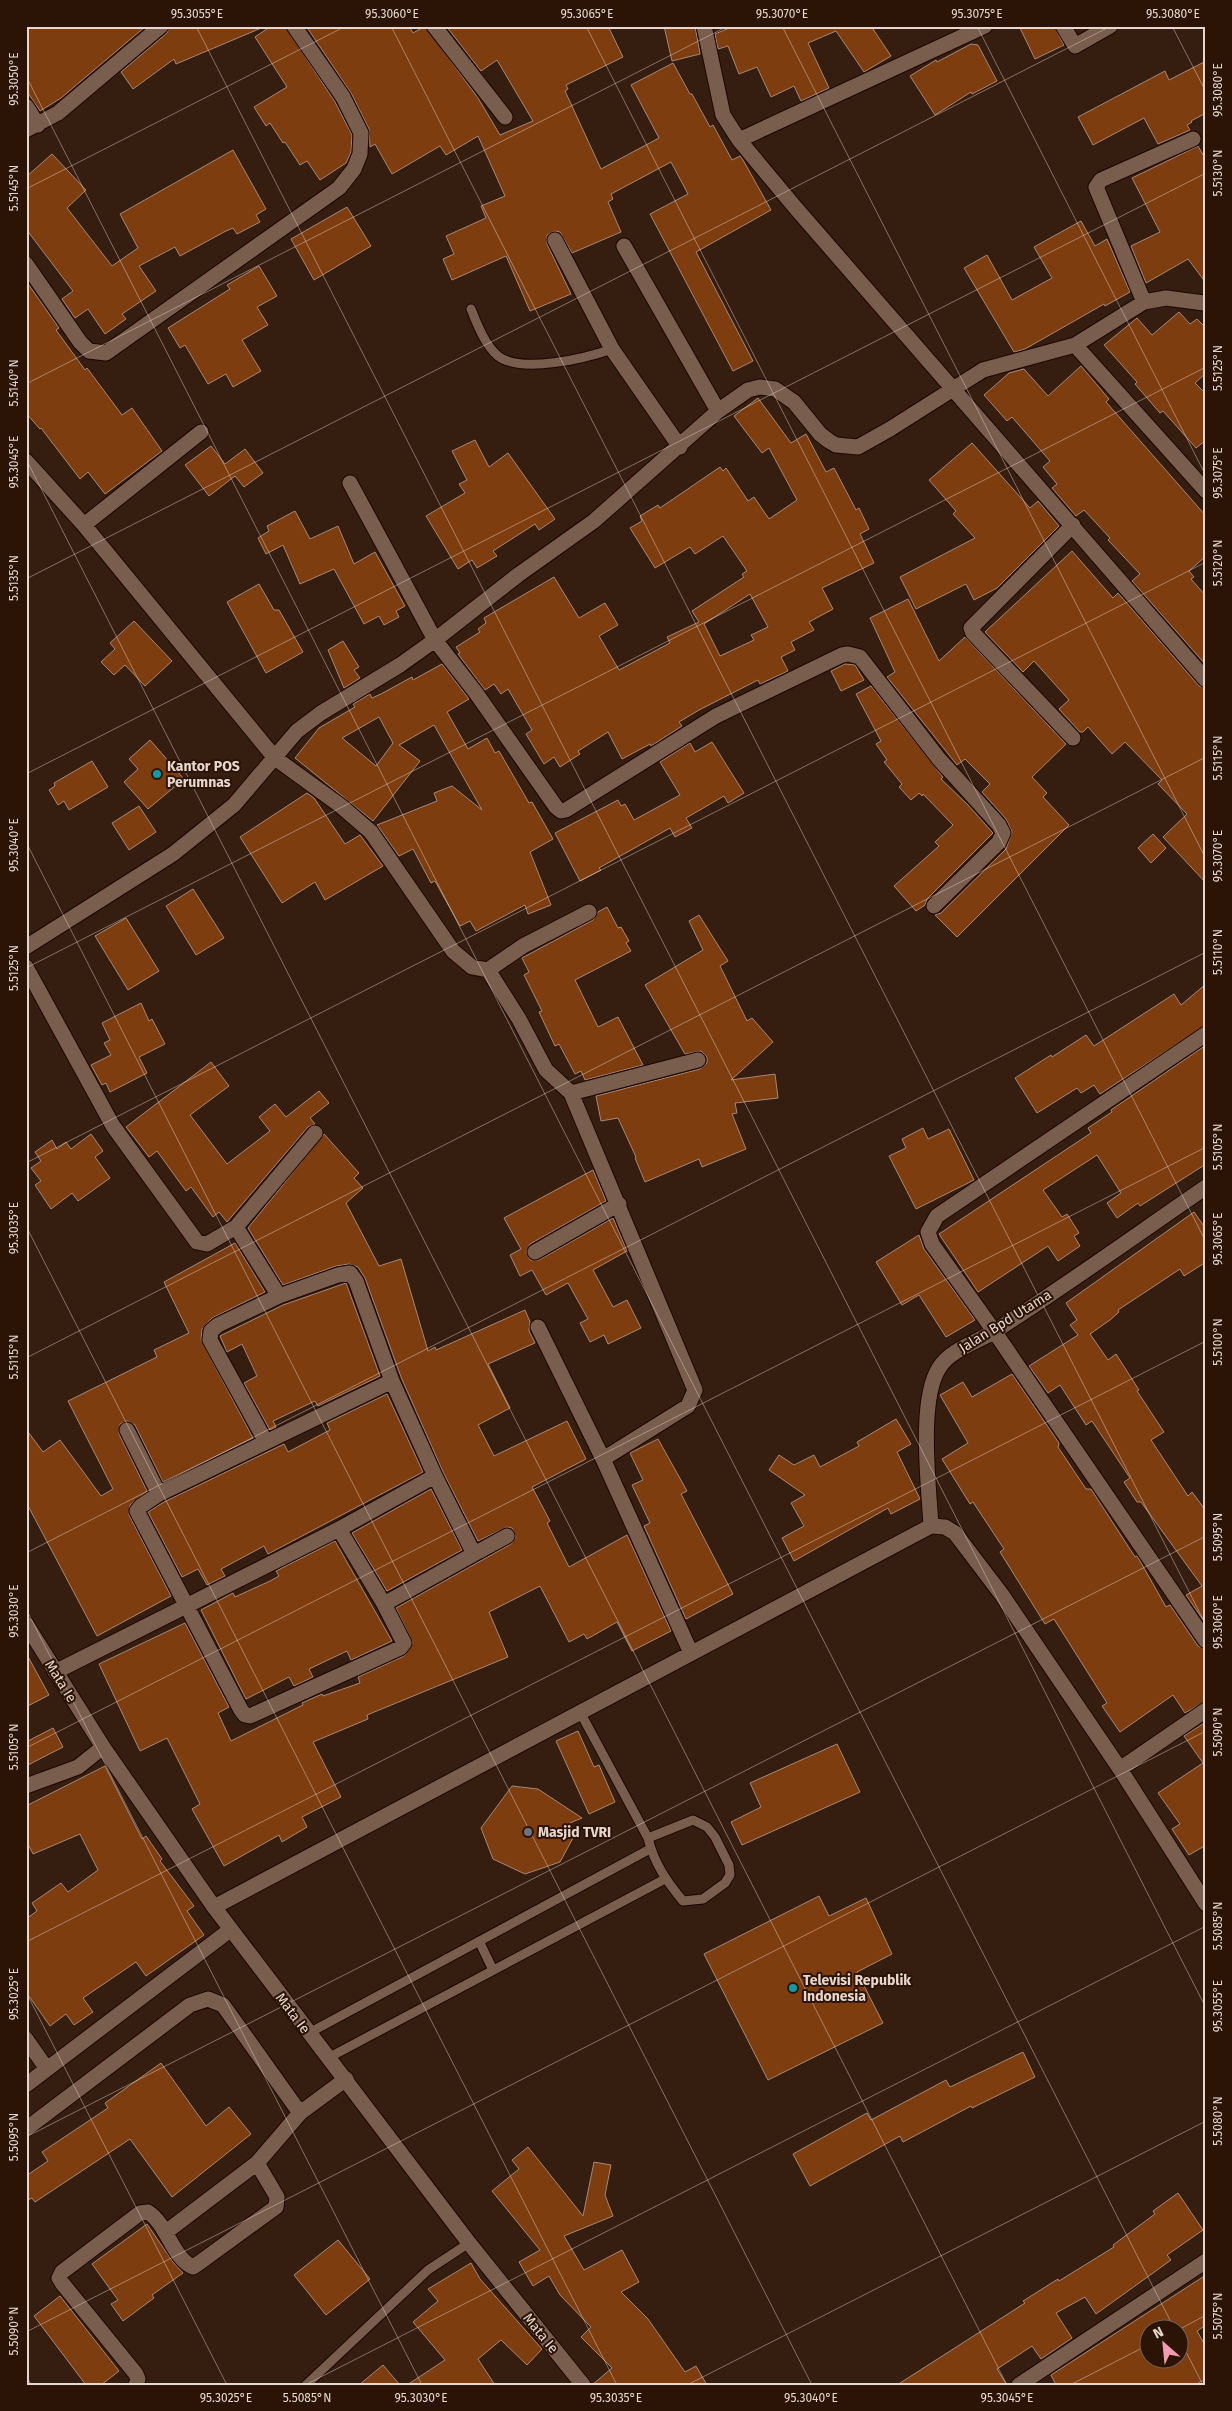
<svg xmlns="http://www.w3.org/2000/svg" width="1232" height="2411" font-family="'Fira Sans',sans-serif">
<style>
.building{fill:#7e3d0f;stroke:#a68878;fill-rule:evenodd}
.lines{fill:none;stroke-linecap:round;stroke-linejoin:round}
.lane-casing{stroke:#1b0700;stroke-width:11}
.street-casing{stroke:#1b0700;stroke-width:17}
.secondary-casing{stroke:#1b0700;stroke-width:17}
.lane{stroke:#795d4d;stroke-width:9}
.street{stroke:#795d4d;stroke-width:15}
.secondary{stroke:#795d4d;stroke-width:15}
.ticks{fill:none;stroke:#e7d7ce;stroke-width:1;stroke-opacity:0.45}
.culture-dot{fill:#0f9aa8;stroke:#2b1406;stroke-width:2}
.worship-dot{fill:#6b7280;stroke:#2b1406;stroke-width:2}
.labels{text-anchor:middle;stroke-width:4;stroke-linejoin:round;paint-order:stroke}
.poi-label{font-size:14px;font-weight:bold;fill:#e7d7ce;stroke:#2b1406;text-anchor:start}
.street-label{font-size:14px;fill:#e7d7ce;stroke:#2b1406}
.neatline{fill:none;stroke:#e7d7ce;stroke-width:2}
.ticks-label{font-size:12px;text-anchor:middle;fill:#e7d7ce}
</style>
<rect width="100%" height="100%" fill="#351d0f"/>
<path class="building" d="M26,26H146L61,98L40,111L26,90Z
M170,26H266L176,64L174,59L133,89L121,72L167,33Z
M271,26H285L335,102L352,135L351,152L346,163L320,180L307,161L300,165L285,142L283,143L270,123L266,126L254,107L287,87L255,37Z
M306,26H409L413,33L425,26L478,98L500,135L533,121L497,60L481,71L446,26H608L623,57L566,85L568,89L565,91L601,169L659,138L631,85L673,63L690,94H692L710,127L713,125L732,160L740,156L743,160L771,210L696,252L753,361L733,371L650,214L688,194L671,162L611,194L613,199L608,202L621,232L572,253L560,232L555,231L547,235V244L571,294L530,311L506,256L452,280L443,259L454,254L446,236L486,218L481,206L505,196L478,136L446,155L440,146L392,174L375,144L370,147L369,129L351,93Z
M664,26H695L700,54L672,61Z
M734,26H871L891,56L864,72L836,31L808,43L829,88L801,101L794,86L771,97L757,67L739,74L728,46L718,49L715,34Z
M1019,26H1054L1064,45L1035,59Z
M971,44L978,45L997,81L972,94L971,92L935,115L910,76L936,60L937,62Z
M1206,61V113L1191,121L1192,122L1187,125L1190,130L1158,144L1144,118L1093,145L1078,117L1165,71L1169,80Z
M1198,146L1206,160V283L1188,259L1146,283L1131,246L1160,232L1132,178Z
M233,150L266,209L256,215L260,222L237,234L233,228L224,232L180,256L175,247L139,266L156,291L122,314L126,319L105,334L88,309L75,318L62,299L73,291L26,229V177L52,154L86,190L67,208L112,266L138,248L120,214Z
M347,207L371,246L314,280L291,239Z
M1081,221L1095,246L1107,239L1130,292L1105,306L1104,304L1025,349L1014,352L964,268L987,255L1012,300L1052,278L1034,247Z
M259,266L277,296L257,307L268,325L242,340L261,371L233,387L226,374L208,384L185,345L180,348L168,328L230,289L227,285Z
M26,281L59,328L56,330L85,370L87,368L122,415L132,408L162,451L105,494L88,472L80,479L41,428L40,429L26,413Z
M1179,312L1190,324L1197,319L1206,328V373L1195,383L1206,394V440L1196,448L1163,411L1160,413L1135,384L1137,382L1104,345L1137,318L1152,335Z
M1081,366L1109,399L1106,402L1206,516V556L1189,571L1194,577L1191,579L1206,596V665L1132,581L1140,574L1108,540L1110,538L1084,510L1076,516L1052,488L1057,484L1043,467L1050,461L1012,417L1007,421L984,395L1009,373L1024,369L1048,396Z
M758,398L791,443L806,434L826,472L834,468L856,510L859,508L869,529L860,534L874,563L822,588L833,609L809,622L814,630L791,642L795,650L781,657L788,671L760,684L758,680L699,710L679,722L682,726L651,746L650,744L622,759L608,732L578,751L580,754L560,767L554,757L544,764L526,734L532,730L508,689L501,694L494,684L485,690L458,654L460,653L456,647L480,632L478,629L486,623L484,618L554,577L579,618L605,603L618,625L599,636L619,670L670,643L667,637L699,622L692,611L744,577L742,574L747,571L723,536L695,554L690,547L655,568L630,528L642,521L640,516L658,505L660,508L720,467L723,471L726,468L748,501L754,497L769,519L797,500L769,448L762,453L734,416ZM750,594L768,627L751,635L754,640L720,656L704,624Z
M475,440L489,467L508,453L555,519L539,530L535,524L493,551L497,556L477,568L472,560L458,569L426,516L465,493L459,484L467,480L452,451Z
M972,443L1030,508L1038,501L1059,526L997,588L974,600L966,584L916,609L900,577L975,538L953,514L956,511L929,480Z
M211,446L225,464L245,449L263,473L244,487L235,476L209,496L185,465Z
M295,511L310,539L338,526L354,564L375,552L405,606L396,611L399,617L384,625L379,616L364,624L334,569L300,584L283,545L266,554L258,538L269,531L267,526Z
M1072,551L1113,598L1118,593L1199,686L1206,689V883L1163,837L1187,814L1158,784L1162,780L1125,742L1112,754L1088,727L1083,732H1080L1059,709L1069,700L1034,661L1023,672L985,632Z
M259,584L274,610H279L303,652L266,673L227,602Z
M908,599L939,661L965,637L1066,744L1032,777L1047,793L1043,797L1069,825L957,937L935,915L941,913L1006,849L1012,832L1006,819L982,792L990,784L965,759L957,765L887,677L895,672L870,618Z
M134,621L172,661L145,686L125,665L114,675L101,662L115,649L110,643Z
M343,641L359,667L354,670L360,678L344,688L328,650Z
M442,664L469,699L447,712L468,749L487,738L495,753L499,751L529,803L532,802L553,839L530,852L551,905L528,914L525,905L476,931L470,921L460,926L435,881L431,883L413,849L399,856L377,825L437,801L434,793L452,786L482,810L434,725L399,745L420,761L373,821L295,758L319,728L355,707L353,704L370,694L372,698L381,694L412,677L413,680ZM379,717L393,743L376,766L342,738Z
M845,664L855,665L864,680L841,691L831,671Z
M871,686L943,777L941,779L968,805L993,833L927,899L925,905L916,911L894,886L939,846L935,842L953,825L923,794L922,796L919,793L911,800L899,787L902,784L884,762L887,760L876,744L881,741L856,694Z
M150,740L184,779L148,809L124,782L138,769L129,759Z
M712,742L744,793L728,803L724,796L686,818L692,828L675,837L670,828L599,868L601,870L580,881L555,833L618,800L621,806L625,804L634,820L680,795L660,762L690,743L695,752Z
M92,761L108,787L69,810L64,801L58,805L49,790L55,786L54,783Z
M307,793L314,798L345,844L360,835L383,866L325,900L315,882L282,903L240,837Z
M139,806L156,832L129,850L112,823Z
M1153,834L1166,848L1151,863L1138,848Z
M193,889L224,938L196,955L166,906Z
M607,907L618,928L621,927L629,941L626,943L631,951L575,980L598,1027L618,1017L643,1065L585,1080L581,1071L575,1074L559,1044L555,1046L539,1012L542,1011L524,975L529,972L522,958L593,920L598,912Z
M699,915L728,961L720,966L747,1021L752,1018L773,1042L731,1080L775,1074L778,1098L735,1103L737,1113L732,1114L746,1149L702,1167L699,1159L645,1182L635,1158L636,1157L618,1118L601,1121L596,1096L700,1069L707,1063V1057L701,1051L685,1054L645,985L703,950L689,921Z
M126,918L159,971L128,990L95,936Z
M1206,984V1025L1100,1094L1094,1085L1081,1093L1077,1088L1037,1113L1015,1078L1051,1055L1052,1057L1086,1035L1094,1046L1174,994L1181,1005Z
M141,1003L149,1021L152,1019L165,1044L139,1057L147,1073L110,1092L106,1083L102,1085L91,1065L111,1055L104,1043L110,1040L102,1023Z
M1206,1045V1164L1140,1206L1138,1203L1117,1218L1107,1203L1121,1193L1097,1155L1043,1190L1062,1217L1067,1214L1079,1233L1074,1236L1080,1246L1058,1261L1048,1246L978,1292L939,1234L1091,1133L1088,1128L1112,1112L1111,1110Z
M211,1062L229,1086L190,1115L227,1164L270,1131L259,1117L275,1104L286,1117L319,1091L329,1103L310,1118L315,1124L308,1127L227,1222L219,1212L213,1217L191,1187L186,1191L157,1151L149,1157L126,1127Z
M923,1128L928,1139L949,1129L974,1180L916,1209L889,1156L906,1148L902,1139Z
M91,1134L103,1151L95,1157L110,1178L78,1201L72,1193L51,1209L35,1185L41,1181L31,1168L41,1161L35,1152L52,1140L57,1149L66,1142L71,1149Z
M324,1134L359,1173L354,1178L363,1188L346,1203L379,1266L401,1259L428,1351L435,1347L436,1350L525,1310L530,1322L529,1331L535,1343L488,1364L510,1408L478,1425L494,1456L567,1421L586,1459L532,1487L550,1521L547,1523L569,1567L627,1535L671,1631L632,1651L617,1622L587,1639L584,1634L569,1642L540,1586L489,1612L508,1657L367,1715L368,1719L313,1742L341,1797L302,1817L307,1827L282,1842L279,1835L224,1866L192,1809L200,1804L167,1738L140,1751L99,1664L185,1623L229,1707L218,1713L231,1741L303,1705L302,1703L322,1694L323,1696L360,1683L358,1677L404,1656L413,1643L396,1608L511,1544L516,1537L512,1528L507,1527L478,1541L443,1472L401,1377L365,1278L358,1267L349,1264L336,1266L283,1285L248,1228Z
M593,1170L606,1201L530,1244L526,1252L530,1260H539L613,1218L627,1251L593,1270L613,1307L627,1300L641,1328L608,1344L604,1335L590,1342L580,1323L588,1319L568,1283L546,1295L532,1270L520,1276L510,1255L521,1249L504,1218Z
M1194,1212L1206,1229V1262L1184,1276L1180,1269L1118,1310L1119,1312L1110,1320L1090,1334L1108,1360L1116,1354L1139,1390L1137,1391L1164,1432L1151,1440L1188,1496L1192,1492L1206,1511V1624L1186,1595L1202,1586L1141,1502H1137L1124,1482L1130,1478L1092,1421L1086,1425L1060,1385L1048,1393L1029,1366L1078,1335L1070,1325L1077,1320L1066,1303Z
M919,1235L924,1249L975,1320L946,1337L919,1295L902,1305L876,1262Z
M235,1243L265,1292L212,1318L202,1329L201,1340L253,1438L163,1482L135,1425L127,1421L120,1424L119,1434L147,1491L130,1505L129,1515L171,1596L97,1636L26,1502V1429L43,1452L60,1440L101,1496L113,1489L68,1401L157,1357L154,1350L189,1333L164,1282Z
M346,1283L380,1376L318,1406L315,1401L273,1421L276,1427L270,1430L244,1383L257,1376L242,1344L227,1352L220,1336L283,1305Z
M1012,1374L1059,1443L1058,1447L1086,1489H1091L1135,1557L1137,1556L1140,1561L1166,1607L1170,1605L1198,1646L1206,1650V1701L1185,1713L1173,1695L1120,1732L1102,1706L1107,1703L1054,1619L1045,1624L1000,1552L1004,1549L973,1502L970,1504L942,1459L968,1443L940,1395L963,1382L972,1397Z
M387,1394L423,1472L268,1554L264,1546L221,1569L225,1576L207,1585L198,1569L182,1577L148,1512L164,1502L284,1444L288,1452L330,1430L327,1423Z
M896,1419L911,1444L897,1452L920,1499L891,1514L888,1508L794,1561L782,1538L804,1526L791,1503L805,1495L769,1470L779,1455L794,1465L814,1455L820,1467L859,1446L857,1442Z
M658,1439L687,1491L681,1494L733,1594L686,1619L644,1526L650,1523L632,1485L643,1480L630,1453Z
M431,1489L462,1550L387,1591L352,1533Z
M335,1541L392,1641L351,1660L347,1651L309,1669L313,1677L294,1686L289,1677L246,1699L201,1610L233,1593L235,1597L270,1581L279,1576L276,1571Z
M26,1653L49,1695L26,1707Z
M1206,1722V1845L1189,1855L1172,1829L1180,1824L1158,1793L1203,1763L1184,1736Z
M53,1728L63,1747L26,1766V1742Z
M578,1731L594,1767L599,1765L615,1802L589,1814L556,1741Z
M837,1744L860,1792L742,1845L731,1822L761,1807L750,1783Z
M105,1766L142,1839L146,1836L162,1859L160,1861L194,1906L187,1911L204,1935L146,1976L136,1962L83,1998L93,2012L74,2025L66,2014L50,2026L26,1992V1919L37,1911L32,1903L61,1883L68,1892L98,1870L80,1834L33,1854L26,1840V1806Z
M512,1786L538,1789L582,1818L570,1823L574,1836L560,1862L525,1874L493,1859L481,1828Z
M819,1896L829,1916L866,1898L892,1954L857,1972L883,2023L768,2080L704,1954Z
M1023,2052L1035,2077L972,2108L971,2106L903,2142L900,2136L810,2186L793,2154L867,2113L871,2120L946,2080L950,2087Z
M161,2063L206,2126L229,2107L251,2134L172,2197L130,2139L35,2202L32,2198L26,2201V2176L48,2161L42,2152L108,2108L105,2103Z
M528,2147L583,2216L594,2162L611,2165L605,2195L613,2216L564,2236L584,2270L622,2250L639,2282L621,2292L648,2319L685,2372L696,2366L707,2385H592L612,2368L581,2337L591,2327L560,2295L549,2276L533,2286L519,2262L540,2250L492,2191L519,2169L512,2160Z
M1178,2193L1203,2230L1167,2255L1171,2260L1096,2314L1085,2297L1056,2313L1072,2338L1041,2359L1032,2346L997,2369L1007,2385H897L1025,2303L1023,2301L1058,2279L1059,2281L1114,2247L1113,2245L1155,2214L1153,2211Z
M147,2224L173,2262L183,2273L152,2295L154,2298L123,2321L111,2304L118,2300L92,2264Z
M338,2240L370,2279L326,2315L294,2275Z
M471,2263L480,2279L542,2349L527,2365L501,2340L478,2359L495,2385H407L445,2360L413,2322L438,2301L428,2289Z
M1206,2275V2325L1197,2331L1206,2347V2379L1195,2385H1056L1051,2375ZM1150,2328H1180V2358H1150Z
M60,2296L119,2371L101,2385H86L34,2316Z
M383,2365L400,2385H359Z"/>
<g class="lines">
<defs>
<path id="lane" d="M471,309C477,324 485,345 498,356C521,374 587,358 612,349
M580,1712L648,1838C654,1863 667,1882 683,1901L703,1899L725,1883L730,1875L729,1865L715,1837L707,1827L693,1820L648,1838
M479,1941L493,1970
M309,2033L650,1849
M328,2058L665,1879
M306,2385L428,2270L469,2243"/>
<path id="street" d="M434,26L505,117
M704,26L723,115L739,140L794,206L1206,680
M1063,26L1075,46L1110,26
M26,106L38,125
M26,130L58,113L161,26
M739,140L985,26
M555,240L612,349L680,447
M624,246L718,411
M26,264L80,342L89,351L106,353L339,188L354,169L360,154L361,133L343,97L294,26
M1144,302L1096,187L1101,180L1193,139
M1075,345L1206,491
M26,461L84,525L275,758L341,806L371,832L453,951L472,967L488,970L519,1019L546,1070L571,1093L695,1390L688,1406L603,1459
M350,483L435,640L476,693L556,807L561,811L566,810L716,716L842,655L848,654L860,657L939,759L999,825L1003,833L999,842L934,906
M84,525L201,432
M1073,738L973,633L971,628L1073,525
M26,947L173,854L234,805L297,731L321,713L400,665L435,640L518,575L594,521L718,411L748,390L760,387L775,389L794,402L820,434L829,441L836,445L858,447L890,429L983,370L1075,345L1144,302L1166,298L1204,303L1206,302
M26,967L113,1126L197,1242L207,1244L236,1227L315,1133
M488,970L523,946L589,912
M1206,1034L937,1216L928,1232L932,1244L994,1331L1206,1641
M571,1093L698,1060
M236,1227L279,1296
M535,1252L619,1204
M538,1327L603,1459L691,1653
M127,1430L159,1494
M266,1442L210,1340L211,1331L218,1325L279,1296L338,1275L350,1273L356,1281L392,1381
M931,1526C929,1487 918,1401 939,1368C950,1350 977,1342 995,1331C1067,1285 1136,1235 1206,1187
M339,1529L384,1604L404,1643L400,1648L250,1716L245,1715L241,1710L137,1511L141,1506L159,1494L392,1381L435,1476L474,1554L384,1604
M474,1554L507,1536
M55,1672L339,1529L435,1476
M1120,1769L1206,1710
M26,1786L78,1767L103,1747
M214,1907L931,1526L945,1527L955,1533L1002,1595L1120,1769L1206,1904
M26,2039L47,2069
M26,2085L230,1930
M26,2129L190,2005L208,1999L223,2005L300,2113
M166,2232L257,2163L300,2113L346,2079
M136,2385L138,2379L136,2374L62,2283L59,2278L62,2272L140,2213L148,2212C167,2224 173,2259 193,2267L199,2263L276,2207L277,2197L257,2163
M1019,2385L1206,2261"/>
<path id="secondary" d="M26,1624L103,1747L214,1907L469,2243L583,2385"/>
</defs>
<use href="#lane" class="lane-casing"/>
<use href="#street" class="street-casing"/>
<use href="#secondary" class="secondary-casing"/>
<use href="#lane" class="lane"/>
<use href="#street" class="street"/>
<use href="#secondary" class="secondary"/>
</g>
<path class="ticks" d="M196,26L1206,2008M391,26L1206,1625M586,26L1206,1242M782,26L1206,859M977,26L1206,476M1172,26L1206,92M26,76L1174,2328M26,189L346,26M26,384L728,26M26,459L1007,2385M26,579L1111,26M26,774L1206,173M26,842L812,2385M26,968L1206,367M26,1163L1206,562M26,1226L617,2385M26,1358L1206,757M26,1553L1206,952M26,1609L422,2385M26,1748L1206,1147M26,1942L1206,1341M26,1992L227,2385M26,2137L1206,1536M1180,2329L1206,2315M26,2332L1206,1731M1180,2340L1203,2385M26,2375L31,2385M305,2385L1206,1926M687,2385L1206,2121M1070,2385L1150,2344"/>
<g class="culture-dot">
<circle cx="157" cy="774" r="5"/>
<circle cx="793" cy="1988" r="5"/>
</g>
<circle class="worship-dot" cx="528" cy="1832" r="5"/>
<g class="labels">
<g class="poi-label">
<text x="167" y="771">Kantor POS<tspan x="167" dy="16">Perumnas</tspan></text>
<text x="538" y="1837">Masjid TVRI</text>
<text x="803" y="1985">Televisi Republik<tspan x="803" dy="16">Indonesia</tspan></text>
</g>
<g class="street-label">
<text transform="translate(1005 1321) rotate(-32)" y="5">Jalan Bpd Utama</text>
<text transform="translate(61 1681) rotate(58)" y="5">Mata Ie</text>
<text transform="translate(293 2013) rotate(53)" y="5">Mata Ie</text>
<text transform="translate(541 2333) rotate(51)" y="5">Mata Ie</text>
</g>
</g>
<rect width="1232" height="2411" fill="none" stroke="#2b1406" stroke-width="55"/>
<g transform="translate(1164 2344) rotate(333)"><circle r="24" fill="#2b1406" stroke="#766256"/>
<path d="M0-4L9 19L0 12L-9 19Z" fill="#f29aaf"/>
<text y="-8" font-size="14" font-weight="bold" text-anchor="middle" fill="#e7d7ce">N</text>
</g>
<rect x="28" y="28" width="1176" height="2356" class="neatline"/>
<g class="ticks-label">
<text x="197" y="18">95.3055°E</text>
<text x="392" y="18">95.3060°E</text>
<text x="587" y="18">95.3065°E</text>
<text x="782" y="18">95.3070°E</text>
<text x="977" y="18">95.3075°E</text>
<text x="1173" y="18">95.3080°E</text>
<text transform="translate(14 79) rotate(-90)" y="4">95.3050°E</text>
<text transform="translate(1218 90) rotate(-90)" y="4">95.3080°E</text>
<text transform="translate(1218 173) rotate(-90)" y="4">5.5130°N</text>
<text transform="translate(14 188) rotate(-90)" y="4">5.5145°N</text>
<text transform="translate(1218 368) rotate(-90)" y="4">5.5125°N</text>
<text transform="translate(14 383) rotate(-90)" y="4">5.5140°N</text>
<text transform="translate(14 462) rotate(-90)" y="4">95.3045°E</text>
<text transform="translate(1218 473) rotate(-90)" y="4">95.3075°E</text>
<text transform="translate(1218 563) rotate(-90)" y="4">5.5120°N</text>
<text transform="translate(14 578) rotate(-90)" y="4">5.5135°N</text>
<text transform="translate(1218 758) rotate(-90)" y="4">5.5115°N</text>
<text transform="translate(14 845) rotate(-90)" y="4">95.3040°E</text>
<text transform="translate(1218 856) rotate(-90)" y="4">95.3070°E</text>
<text transform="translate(1218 952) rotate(-90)" y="4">5.5110°N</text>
<text transform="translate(14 968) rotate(-90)" y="4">5.5125°N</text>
<text transform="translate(1218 1147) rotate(-90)" y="4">5.5105°N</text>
<text transform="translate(14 1228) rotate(-90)" y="4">95.3035°E</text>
<text transform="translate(1218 1239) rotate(-90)" y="4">95.3065°E</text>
<text transform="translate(1218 1342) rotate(-90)" y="4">5.5100°N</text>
<text transform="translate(14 1357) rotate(-90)" y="4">5.5115°N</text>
<text transform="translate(1218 1537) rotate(-90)" y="4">5.5095°N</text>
<text transform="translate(14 1611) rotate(-90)" y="4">95.3030°E</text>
<text transform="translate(1218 1622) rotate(-90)" y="4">95.3060°E</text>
<text transform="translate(1218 1732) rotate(-90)" y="4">5.5090°N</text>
<text transform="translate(14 1747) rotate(-90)" y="4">5.5105°N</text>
<text transform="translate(1218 1926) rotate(-90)" y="4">5.5085°N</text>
<text transform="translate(14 1994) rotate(-90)" y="4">95.3025°E</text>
<text transform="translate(1218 2006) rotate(-90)" y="4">95.3055°E</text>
<text transform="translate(1218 2121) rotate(-90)" y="4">5.5080°N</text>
<text transform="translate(14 2137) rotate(-90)" y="4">5.5095°N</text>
<text transform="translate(1218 2316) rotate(-90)" y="4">5.5075°N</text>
<text transform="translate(14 2331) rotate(-90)" y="4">5.5090°N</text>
<text x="226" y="2402">95.3025°E</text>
<text x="307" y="2402">5.5085°N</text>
<text x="421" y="2402">95.3030°E</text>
<text x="616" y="2402">95.3035°E</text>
<text x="811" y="2402">95.3040°E</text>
<text x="1007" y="2402">95.3045°E</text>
</g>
</svg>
